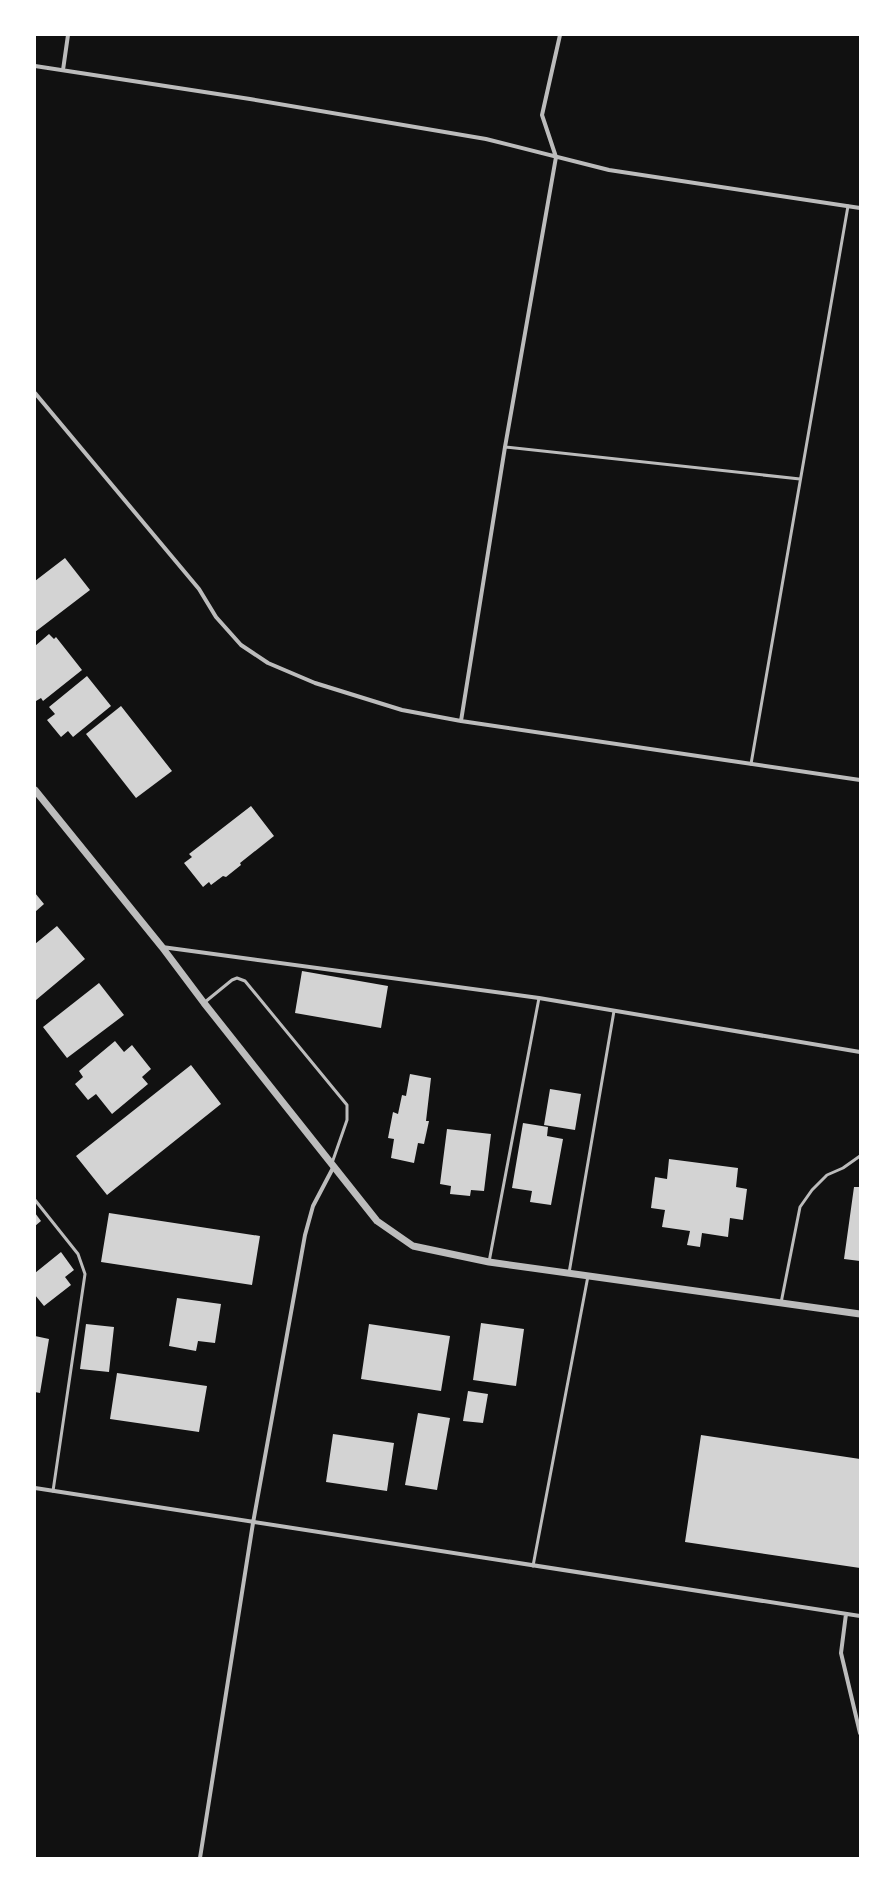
<svg xmlns="http://www.w3.org/2000/svg" width="895" height="1893" font-family="'Titillium Web',sans-serif">
<style>
.building{fill:#d3d3d3}
.lines{fill:none;stroke-linecap:round;stroke-linejoin:round}
.service{stroke:#bcbcbc;stroke-width:3}
.minor{stroke:#bcbcbc;stroke-width:4}
.tertiary{stroke:#bcbcbc;stroke-width:7}
</style>
<rect width="100%" height="100%" fill="#111"/>
<path class="building" d="M65,558L90,590L35,632V581Z
M49,634L54,639L56,637L82,670L43,701L41,698L36,701L35,700V646Z
M87,676L111,706L73,737L68,731L61,737L47,720L55,714L49,707Z
M121,706L172,771L136,798L86,734Z
M251,806L274,836L240,863L241,865L226,877L223,876L211,885L209,882L203,887L184,863L192,857L189,854Z
M35,893L44,904L35,912Z
M57,926L85,959L36,1000L35,944Z
M302,971L388,986L381,1028L295,1013Z
M99,983L124,1015L67,1058L43,1027Z
M115,1041L124,1052L132,1045L151,1069L142,1077L148,1084L112,1114L96,1094L88,1100L75,1084L83,1077L79,1071Z
M191,1065L221,1104L107,1195L76,1156Z
M410,1074L431,1078L426,1121H429L424,1144L418,1143L414,1163L391,1158L394,1139L388,1138L393,1112L398,1114L402,1095L406,1096Z
M550,1089L581,1094L575,1130L544,1125Z
M523,1123L548,1127L547,1136L563,1139L551,1205L530,1202L532,1191L512,1188Z
M447,1129L491,1134L484,1191L471,1190L470,1196L450,1194L451,1186L440,1184Z
M669,1159L738,1168L736,1187L747,1189L743,1220L730,1218L728,1237L702,1233L700,1247L687,1245L690,1231L662,1227L665,1210L651,1208L655,1177L667,1179Z
M854,1187H860V1261L844,1259Z
M35,1213L41,1221L35,1226Z
M109,1213L260,1236L252,1285L101,1262Z
M61,1252L74,1270L65,1277L71,1285L44,1306L35,1295V1273Z
M177,1298L221,1304L215,1343L198,1341L196,1351L169,1346Z
M481,1323L524,1329L516,1386L473,1380Z
M86,1324L114,1327L109,1372L80,1369Z
M369,1324L450,1336L441,1391L361,1379Z
M35,1336L49,1339L40,1393L35,1392Z
M117,1373L207,1386L199,1432L110,1419Z
M468,1391L488,1394L483,1423L463,1421Z
M418,1413L450,1418L437,1490L405,1485Z
M333,1434L394,1443L387,1491L326,1482Z
M701,1435L860,1459V1568L685,1542Z"/>
<g class="lines">
<path class="service" d="M505,447L800,479
M751,764L848,206
M205,1002L232,980L237,978L245,981L347,1105V1120L332,1163
M35,1200L78,1254L85,1274L53,1491
M489,1262L539,998
M569,1273L614,1011
M781,1303L800,1207L812,1190L827,1175L843,1168L860,1156
M533,1566L588,1276"/>
<path class="minor" d="M35,66L250,99L486,139L609,170L860,208
M63,70L68,35
M35,393L199,589L216,617L241,645L268,663L315,683L402,710L461,721L860,780
M461,721L505,447L556,157L542,115L560,35
M162,947L539,998L860,1052
M35,1488L860,1616
M846,1614L841,1653L860,1733
M200,1858L253,1523L305,1235L313,1206L334,1166"/>
<path class="tertiary" d="M35,790L162,947L204,1003L377,1221L413,1246L489,1262L860,1314"/>
</g>
<rect width="895" height="1893" fill="none" stroke="#ffffff" stroke-width="72"/>
</svg>
